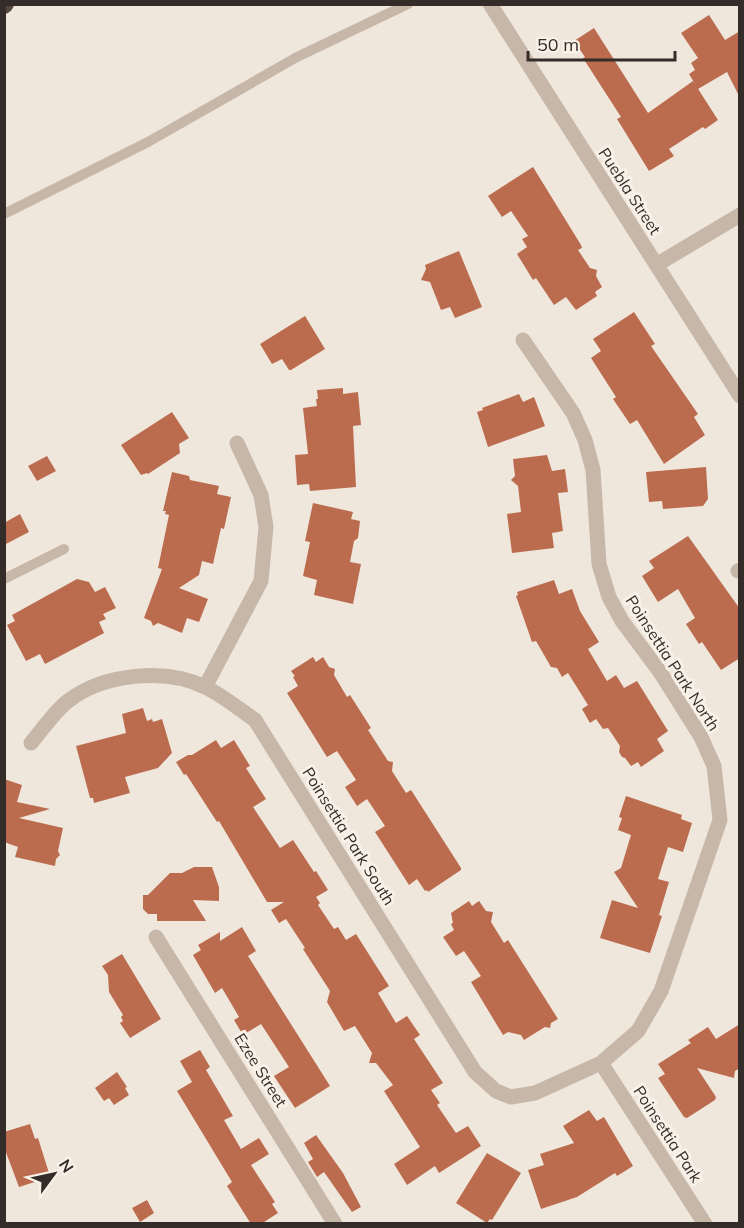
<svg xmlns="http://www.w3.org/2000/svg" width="744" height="1228" font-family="Mulish,sans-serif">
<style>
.building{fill:#bb6c4f}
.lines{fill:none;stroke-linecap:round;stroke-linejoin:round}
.lane{stroke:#c7b7a9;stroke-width:10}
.street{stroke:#c7b7a9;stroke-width:15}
.highway{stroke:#554740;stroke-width:18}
.labels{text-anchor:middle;stroke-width:6;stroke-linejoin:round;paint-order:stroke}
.street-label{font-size:16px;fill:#342c28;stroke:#f8f1e8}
</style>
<rect width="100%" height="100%" fill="#f0e7dc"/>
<path class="building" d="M709,15L725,40L740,31V98L727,72L698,89L689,74L695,70L691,63L698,58L681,33Z
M594,28L648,113L693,81L718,120L705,129L703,127L669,149L674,156L649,171L617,119L621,117L583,58L585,57L574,41Z
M533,167L581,245L582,248L578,250L590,268L597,270L596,276L602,287L595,292L597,296L576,310L566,297L554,305L536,278L533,280L517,254L527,247L522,239L528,236L511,211L502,217L488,196Z
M459,251L482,307L455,318L450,307L441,310L430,282L421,280L426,269L425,265Z
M634,312L655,344L651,346L698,414L694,417L705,435L664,464L637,420L630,424L613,399L616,397L591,358L601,351L593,339Z
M305,316L325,349L291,370H289L282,359L272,364L260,344Z
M343,388V394L358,392L361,425L353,426L356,487L310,491L309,484L297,485L295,455L308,454L303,408L317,406L316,399H318L317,390Z
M519,394L523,402L534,397L545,426L488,447L477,412L483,410L482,408Z
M172,412L189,438L179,444L180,453L148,474L147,473L141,475L121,445Z
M547,455L552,471L565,469L568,492L558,493L563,531L552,533L554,548L512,553L507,514L521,512L518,486L511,480L515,476L513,459Z
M47,456L56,471L37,481L28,466Z
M706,467L708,499L703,506L663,509L662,501L649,502L646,472Z
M172,472L189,476L190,480L219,486L217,494L231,497L224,529L221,528L213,564L202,561L199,575L179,588L208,599L199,622L187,618L182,633L158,623L153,626L151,621L144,618L162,569L158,568L169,515L165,514L166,511H163Z
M313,503L353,512L351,519L360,521L358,538L354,541L350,562L361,564L353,604L314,595L317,580L303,576L310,542L305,541Z
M20,514L29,532L4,545V523Z
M688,536L740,609V658L721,670L702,642L699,644L686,624L695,618L678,589L658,602L642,576L654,568L649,561Z
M77,579L89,582L95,592L105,587L116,608L103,614L106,619L99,622L104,633L45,664L40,654L26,661L7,625L15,621L12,615Z
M554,580L559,594L572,589L580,611L599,642L588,649L607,681L616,675L624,688L637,681L668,731L657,739L664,751L641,767L638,762L631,766L625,758L622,757L619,752L620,746L608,728L603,729L596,719L590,723L582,709L588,705L568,673L562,677L557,668L551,667L536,641L532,642L516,596L518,595L517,592Z
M313,657L316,662L323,657L329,667L335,669L334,675L347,697L350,695L371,728L368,730L388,761L393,762L392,771L406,793L411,790L413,793L461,868V870L428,892L427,890L425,891L417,879L409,885L375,832L385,826L367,799L357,806L345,787L356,780L337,751L327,757L287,693L298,686L293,677L295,676L291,671Z
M143,708L147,721L152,719L153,722L162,719L172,753L158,768L125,777L130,793L94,803L93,798H90L76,746L126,733L122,714Z
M216,740L221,748L234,740L250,766L246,768L266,799L253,807L280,848L293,840L314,872L316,871L328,890L316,897L320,903L318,905L334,929L338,927L346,940L356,934L389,986L378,993L396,1023L407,1016L420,1035L414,1039L443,1083L431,1090L440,1103L437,1105L456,1133L468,1126L481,1146L439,1173L435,1166L407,1185L394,1164L420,1147L384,1091L393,1085L376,1063H369L372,1053L355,1026L344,1031L327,1002L330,991L303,949L305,948L288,922L286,919L279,923L271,910L284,902H267L219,821L217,822L186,774L184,775L176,762L188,755H192Z
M4,779L22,785L17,802L50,809L19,818L63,828L58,851L60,855L56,859L55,866L15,857L18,847L4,842Z
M626,796L682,815L681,819L692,823L683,852L668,847L658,879L669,882L659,915L662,916L650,953L600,938L612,900L638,908L614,872L621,868L631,835L618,830L622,818L619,817Z
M194,867H212L219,887V901L193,900L206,921H157V914H148L143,909V895H148L170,873H182Z
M469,901L472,906L479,901L486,911L493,912L491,922L504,943L508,940L558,1019L551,1023L550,1028L545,1027L524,1040L521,1035L508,1032L503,1035L471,982L481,976L464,951L456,956L443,937L454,930L451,924L453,923L451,913Z
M242,927L256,951L248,956L330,1086L295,1108L274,1076L289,1067L261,1024L243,1035L234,1020L239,1017L222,988L215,993L193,955L201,950L198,945L220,932V941Z
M122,954L161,1019L130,1038L120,1023L123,1021L121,1017L123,1015L109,992L108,975L102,966Z
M740,1024V1068L735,1071L734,1078L697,1068L716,1097L715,1100L687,1118L684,1117L658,1078L665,1074L658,1064L691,1043L688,1040L708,1027L716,1039Z
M200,1050L210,1067L206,1070L233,1116L224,1120L241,1149L259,1138L269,1154L251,1165L275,1202L272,1204L278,1213L261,1224H251L227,1186L232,1182L177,1091L192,1082L180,1061Z
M117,1072L127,1087L125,1088L129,1095L114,1105L109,1098L104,1101L95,1088Z
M589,1110L597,1121L604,1117L633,1166L617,1176L615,1173L577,1197L541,1209L528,1170L544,1165L540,1154L574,1143L563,1126Z
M30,1124L35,1139L38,1138L49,1173L43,1175L44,1179L19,1187L4,1147V1132Z
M316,1135L343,1173L361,1207L352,1212L324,1172L317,1177L308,1162L313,1159L304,1143Z
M487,1153L521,1173L492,1220L490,1219L487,1223L456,1203Z
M147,1200L154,1213L140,1222L132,1208Z"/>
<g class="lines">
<path class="lane" d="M4,214L148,142L297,57L408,4
M4,579L64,549"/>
<path class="street" d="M490,4L740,396
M656,265L740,215
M738,571L740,570
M205,687L261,581L266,527L261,495L237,443
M31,743C43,729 54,712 68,701C103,674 165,667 205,687C222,695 239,709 255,720L475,1072L496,1091L511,1097L535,1093L601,1063L638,1031L661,991L720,820L714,766L701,737L660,672L622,621L609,597L599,564L593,470L585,440L573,413L523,340
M156,937L335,1224
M601,1063L705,1224"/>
<path class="highway" d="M4,5L5,4"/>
</g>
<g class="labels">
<g class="street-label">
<text transform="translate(630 191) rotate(57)" y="6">Puebla Street</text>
<text transform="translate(673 663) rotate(57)" y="6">Poinsettia Park North</text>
<text transform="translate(349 836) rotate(58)" y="6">Poinsettia Park South</text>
<text transform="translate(261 1070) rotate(58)" y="6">Ezee Street</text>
<text transform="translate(668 1134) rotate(57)" y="6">Poinsettia Park</text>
</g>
</g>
<rect width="744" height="1228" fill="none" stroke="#342c28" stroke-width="12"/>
<g transform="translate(54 1174) rotate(57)" stroke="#f8f1e8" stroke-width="4.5" paint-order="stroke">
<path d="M0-4.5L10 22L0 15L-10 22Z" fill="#342c28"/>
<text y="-9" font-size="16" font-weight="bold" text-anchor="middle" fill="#342c28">N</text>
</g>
<path d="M528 51v9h147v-9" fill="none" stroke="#342c28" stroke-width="3"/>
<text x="537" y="51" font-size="18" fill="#342c28" stroke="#f8f1e8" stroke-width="4.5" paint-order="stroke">50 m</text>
</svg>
